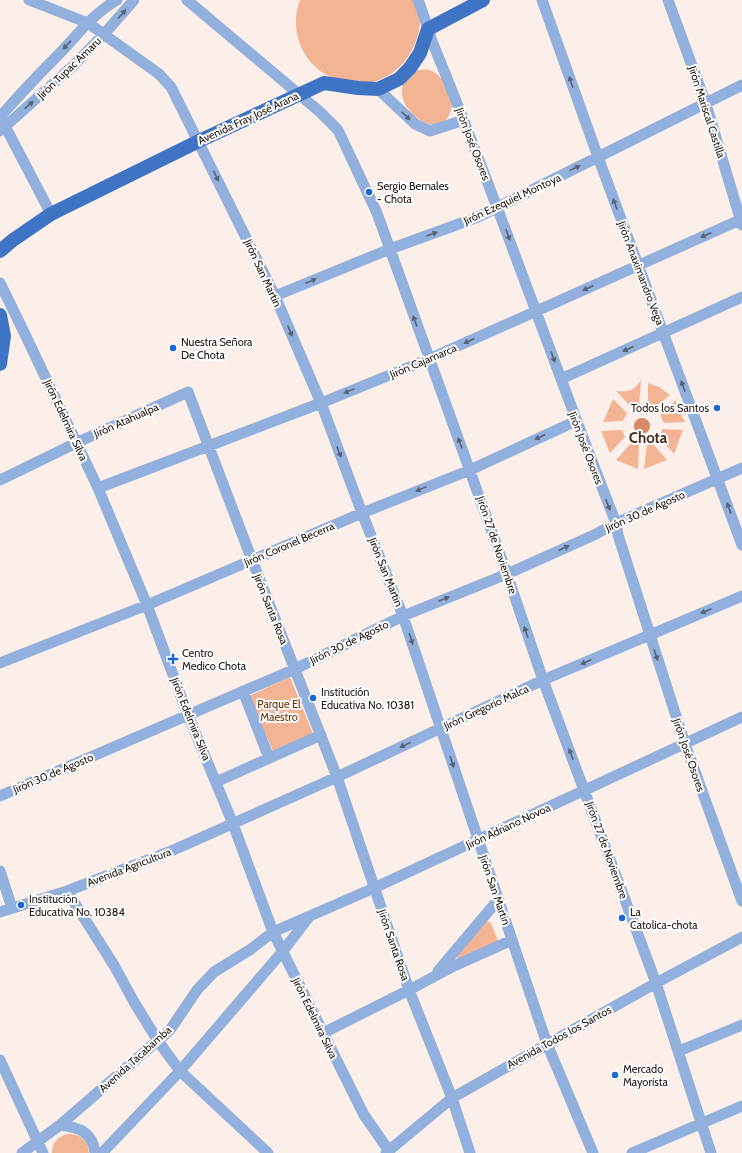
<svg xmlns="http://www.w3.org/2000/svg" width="742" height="1153" font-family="Cabin,sans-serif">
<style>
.green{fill:#f3b494}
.water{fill:#d48c67}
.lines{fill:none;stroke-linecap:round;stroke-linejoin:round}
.minor{stroke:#92b0dd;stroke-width:11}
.major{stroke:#3f74c5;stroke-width:14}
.oneway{fill:#586276}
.poi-dot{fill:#1a67d1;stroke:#fff;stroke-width:1.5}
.labels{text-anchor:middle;stroke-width:4;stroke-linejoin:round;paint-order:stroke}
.street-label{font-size:11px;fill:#1f140f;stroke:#fff}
.poi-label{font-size:11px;fill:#1f140f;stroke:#fff;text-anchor:start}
.park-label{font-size:11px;fill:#712f01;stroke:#fff}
.district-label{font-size:15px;font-weight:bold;fill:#472f22;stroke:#fff}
</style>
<rect width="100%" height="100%" fill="#fcefe9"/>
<path class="green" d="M300,0H416C417,7 419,14 420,21C420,33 415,45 409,55C400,70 381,83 364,83C359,83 353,81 349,81C344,80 338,80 334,78C303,67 288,30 300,0Z
M419,70C422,70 426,69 429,70C445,75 458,100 449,115C432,148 373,88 419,70Z
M641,380L639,405L632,408L616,391C630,392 634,391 641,380Z
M648,383L659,387L670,395L653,409L648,406Z
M613,399L627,413L623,421L603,422Z
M676,400V405L685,422L664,423L660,415Z
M662,429L683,430L674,454L660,438Z
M622,430L625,437L610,453L601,431Z
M632,442L639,445L638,469L616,460Z
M652,443L667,460L644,469L647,445Z
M290,677L313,734L273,751L249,696Z
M486,921L491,923L498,941L459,960L456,954Z
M68,1134C81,1134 88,1141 89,1153H52C52,1143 58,1136 68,1134Z"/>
<path class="water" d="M634 426a8 8 0 1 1 16 0a8 8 0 1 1-16 0Z"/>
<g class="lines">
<path class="minor" d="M29,0L88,23L159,74L171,87L275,296L321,403L362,513L403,616L547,1044L593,1153
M187,0L320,112L338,130L377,213L507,574L543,680L656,983L711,1153
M418,0C425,17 429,35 436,51C500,207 554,366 616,523L618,535L685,744L742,901
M542,0L598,157L742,545
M668,0L706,104L742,225
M378,89L415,124L430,131L464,120
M0,117C20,94 40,73 61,52C79,33 94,13 117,0
M1,122L5,126L51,214
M0,131L74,65L104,34L134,0
M0,283L22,328L98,488L147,605L188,715L233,824L273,932L364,1115L389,1151
M275,296L390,249L478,217L742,85
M561,379L742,297
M0,480L76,443L188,392L252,560L337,777L409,990L452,1098L470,1153
M98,488L321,403L429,359L742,219
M0,663L147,605L362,513L470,470L576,421
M243,691L269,758
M216,782L321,735
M0,796L295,669L403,616L507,574L594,535L616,523L742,468
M0,871L12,908
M67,891L115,967L134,1002L158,1041L180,1071L268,1153
M0,912L67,891L169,852L337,777L543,680L742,596
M438,971L498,900
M323,1033L409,990L454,966L512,940
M679,1051L742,1025
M0,1060L43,1153
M60,1125C78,1127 93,1132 95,1153
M22,1153L60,1125L170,1030L197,990L214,972L251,949L273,932L374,888L742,717
M102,1153L180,1071L283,951L309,917
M386,1153L452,1098L656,983L742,937
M632,1153L742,1106"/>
<path class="major" d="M0,251L13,240L51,214L199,141L324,83L358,88L378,89L399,79L410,68L420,53L428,29L483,0
M0,315L4,336L0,364"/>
</g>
<defs><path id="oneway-solid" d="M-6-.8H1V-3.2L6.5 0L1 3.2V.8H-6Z"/></defs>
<g class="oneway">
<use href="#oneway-solid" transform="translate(122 14) rotate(-49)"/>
<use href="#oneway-solid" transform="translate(67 45) rotate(133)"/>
<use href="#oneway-solid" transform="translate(571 82) rotate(-109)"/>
<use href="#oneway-solid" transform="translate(29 105) rotate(-41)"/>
<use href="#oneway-solid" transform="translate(406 116) rotate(44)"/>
<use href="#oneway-solid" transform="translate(575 168) rotate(-26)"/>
<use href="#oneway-solid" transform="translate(216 176) rotate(64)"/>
<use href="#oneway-solid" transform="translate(615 204) rotate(-110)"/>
<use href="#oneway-solid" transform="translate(432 234) rotate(-20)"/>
<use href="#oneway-solid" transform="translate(508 235) rotate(70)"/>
<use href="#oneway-solid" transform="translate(706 235) rotate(156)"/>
<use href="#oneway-solid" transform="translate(311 281) rotate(-22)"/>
<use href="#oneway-solid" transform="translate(588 288) rotate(156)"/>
<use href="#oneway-solid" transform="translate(415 321) rotate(-110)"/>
<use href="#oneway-solid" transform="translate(290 331) rotate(67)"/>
<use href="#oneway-solid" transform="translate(469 341) rotate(156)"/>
<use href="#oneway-solid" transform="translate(628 349) rotate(155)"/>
<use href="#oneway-solid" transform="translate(553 357) rotate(70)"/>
<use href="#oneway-solid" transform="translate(683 386) rotate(-110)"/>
<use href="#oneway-solid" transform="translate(349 391) rotate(158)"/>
<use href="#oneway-solid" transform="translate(540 437) rotate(155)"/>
<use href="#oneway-solid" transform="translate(460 443) rotate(-110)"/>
<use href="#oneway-solid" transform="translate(339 452) rotate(69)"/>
<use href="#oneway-solid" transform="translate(421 489) rotate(158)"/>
<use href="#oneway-solid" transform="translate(608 505) rotate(69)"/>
<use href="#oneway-solid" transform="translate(729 508) rotate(-110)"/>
<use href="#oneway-solid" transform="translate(564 548) rotate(-24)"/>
<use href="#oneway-solid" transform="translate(444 599) rotate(-22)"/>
<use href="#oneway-solid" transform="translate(706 611) rotate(157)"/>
<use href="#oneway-solid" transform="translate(526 632) rotate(-109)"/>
<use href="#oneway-solid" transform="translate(411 639) rotate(72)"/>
<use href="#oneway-solid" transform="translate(656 655) rotate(72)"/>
<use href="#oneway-solid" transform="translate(586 662) rotate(156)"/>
<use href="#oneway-solid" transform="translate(405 745) rotate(155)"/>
<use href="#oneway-solid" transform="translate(571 754) rotate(-111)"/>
<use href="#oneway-solid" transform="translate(452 762) rotate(72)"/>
</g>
<g class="poi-dot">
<circle cx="369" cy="192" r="4"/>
<circle cx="173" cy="348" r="4"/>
<circle cx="717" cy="408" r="4"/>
<path d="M171 653h4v4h4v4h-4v4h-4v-4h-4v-4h4z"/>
<circle cx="313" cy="698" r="4"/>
<circle cx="21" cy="905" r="4"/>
<circle cx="622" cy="918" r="4"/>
<circle cx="615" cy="1075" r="4"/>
</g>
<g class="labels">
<g class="street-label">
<text transform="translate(69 68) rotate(-44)" y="4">Jirón Tupac Amaru</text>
<text transform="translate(707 112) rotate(72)" y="4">Jirón Mariscal Castilla</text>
<text transform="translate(248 118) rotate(-25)" y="4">Avenida Fray José Arana</text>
<text transform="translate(473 144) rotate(69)" y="4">Jirón José Osores</text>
<text transform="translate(512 199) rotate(-25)" y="4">Jirón Ezequiel Montoya</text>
<text transform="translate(263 273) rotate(65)" y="4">Jirón San Martin</text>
<text transform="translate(641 273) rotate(69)" y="4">Jirón Anaximandro Vega</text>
<text transform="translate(423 361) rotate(-23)" y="4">Jirón Cajamarca</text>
<text transform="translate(66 420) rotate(65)" y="4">Jirón Edelmira Silva</text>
<text transform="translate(126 420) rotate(-24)" y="4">Jirón Atahualpa</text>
<text transform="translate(586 448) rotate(69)" y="4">Jirón José Osores</text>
<text transform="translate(645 511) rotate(-24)" y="4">Jirón 30 de Agosto</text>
<text transform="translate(289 544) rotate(-23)" y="4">Jirón Coronel Becerra</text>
<text transform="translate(497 545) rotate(71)" y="4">Jirón 27 de Noviembre</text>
<text transform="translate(386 572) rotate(68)" y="4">Jirón San Martin</text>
<text transform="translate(271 609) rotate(68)" y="4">Jirón Santa Rosa</text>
<text transform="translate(349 642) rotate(-26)" y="4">Jirón 30 de Agosto</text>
<text transform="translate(486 707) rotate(-25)" y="4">Jirón Gregorio Malca</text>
<text transform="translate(191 719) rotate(68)" y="4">Jirón Edelmira Silva</text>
<text transform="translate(689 755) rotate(71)" y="4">Jirón José Osores</text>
<text transform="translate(53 773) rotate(-23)" y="4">Jirón 30 de Agosto</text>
<text transform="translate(508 826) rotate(-25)" y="4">Jirón Adriano Novoa</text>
<text transform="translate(607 850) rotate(70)" y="4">Jirón 27 de Noviembre</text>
<text transform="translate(129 867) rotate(-21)" y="4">Avenida Agricultura</text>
<text transform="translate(495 890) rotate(71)" y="4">Jirón San Martin</text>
<text transform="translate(394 945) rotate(71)" y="4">Jirón Santa Rosa</text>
<text transform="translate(315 1018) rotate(64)" y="4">Jirón Edelmira Silva</text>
<text transform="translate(559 1037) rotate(-29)" y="4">Avenida Todos los Santos</text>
<text transform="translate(135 1059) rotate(-42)" y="4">Avenida Tacabamba</text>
</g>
<g class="poi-label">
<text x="377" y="190">Sergio Bernales<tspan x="377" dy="13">- Chota</tspan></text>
<text x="181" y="346">Nuestra Señora<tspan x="181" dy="13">De Chota</tspan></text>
<text x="709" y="412" text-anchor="end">Todos los Santos</text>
<text x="182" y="657">Centro<tspan x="182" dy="13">Medico Chota</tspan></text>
<text x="321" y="696">Institución<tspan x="321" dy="13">Educativa No. 10381</tspan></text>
<text x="29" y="903">Institución<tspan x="29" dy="13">Educativa No. 10384</tspan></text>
<text x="630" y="916">La<tspan x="630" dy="13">Catolica-chota</tspan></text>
<text x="623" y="1073">Mercado<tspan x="623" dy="13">Mayorista</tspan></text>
</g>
<g class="park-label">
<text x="279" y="708">Parque El<tspan x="279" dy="13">Maestro</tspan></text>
</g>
<g class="district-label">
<text x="648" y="443">Chota</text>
</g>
</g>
</svg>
